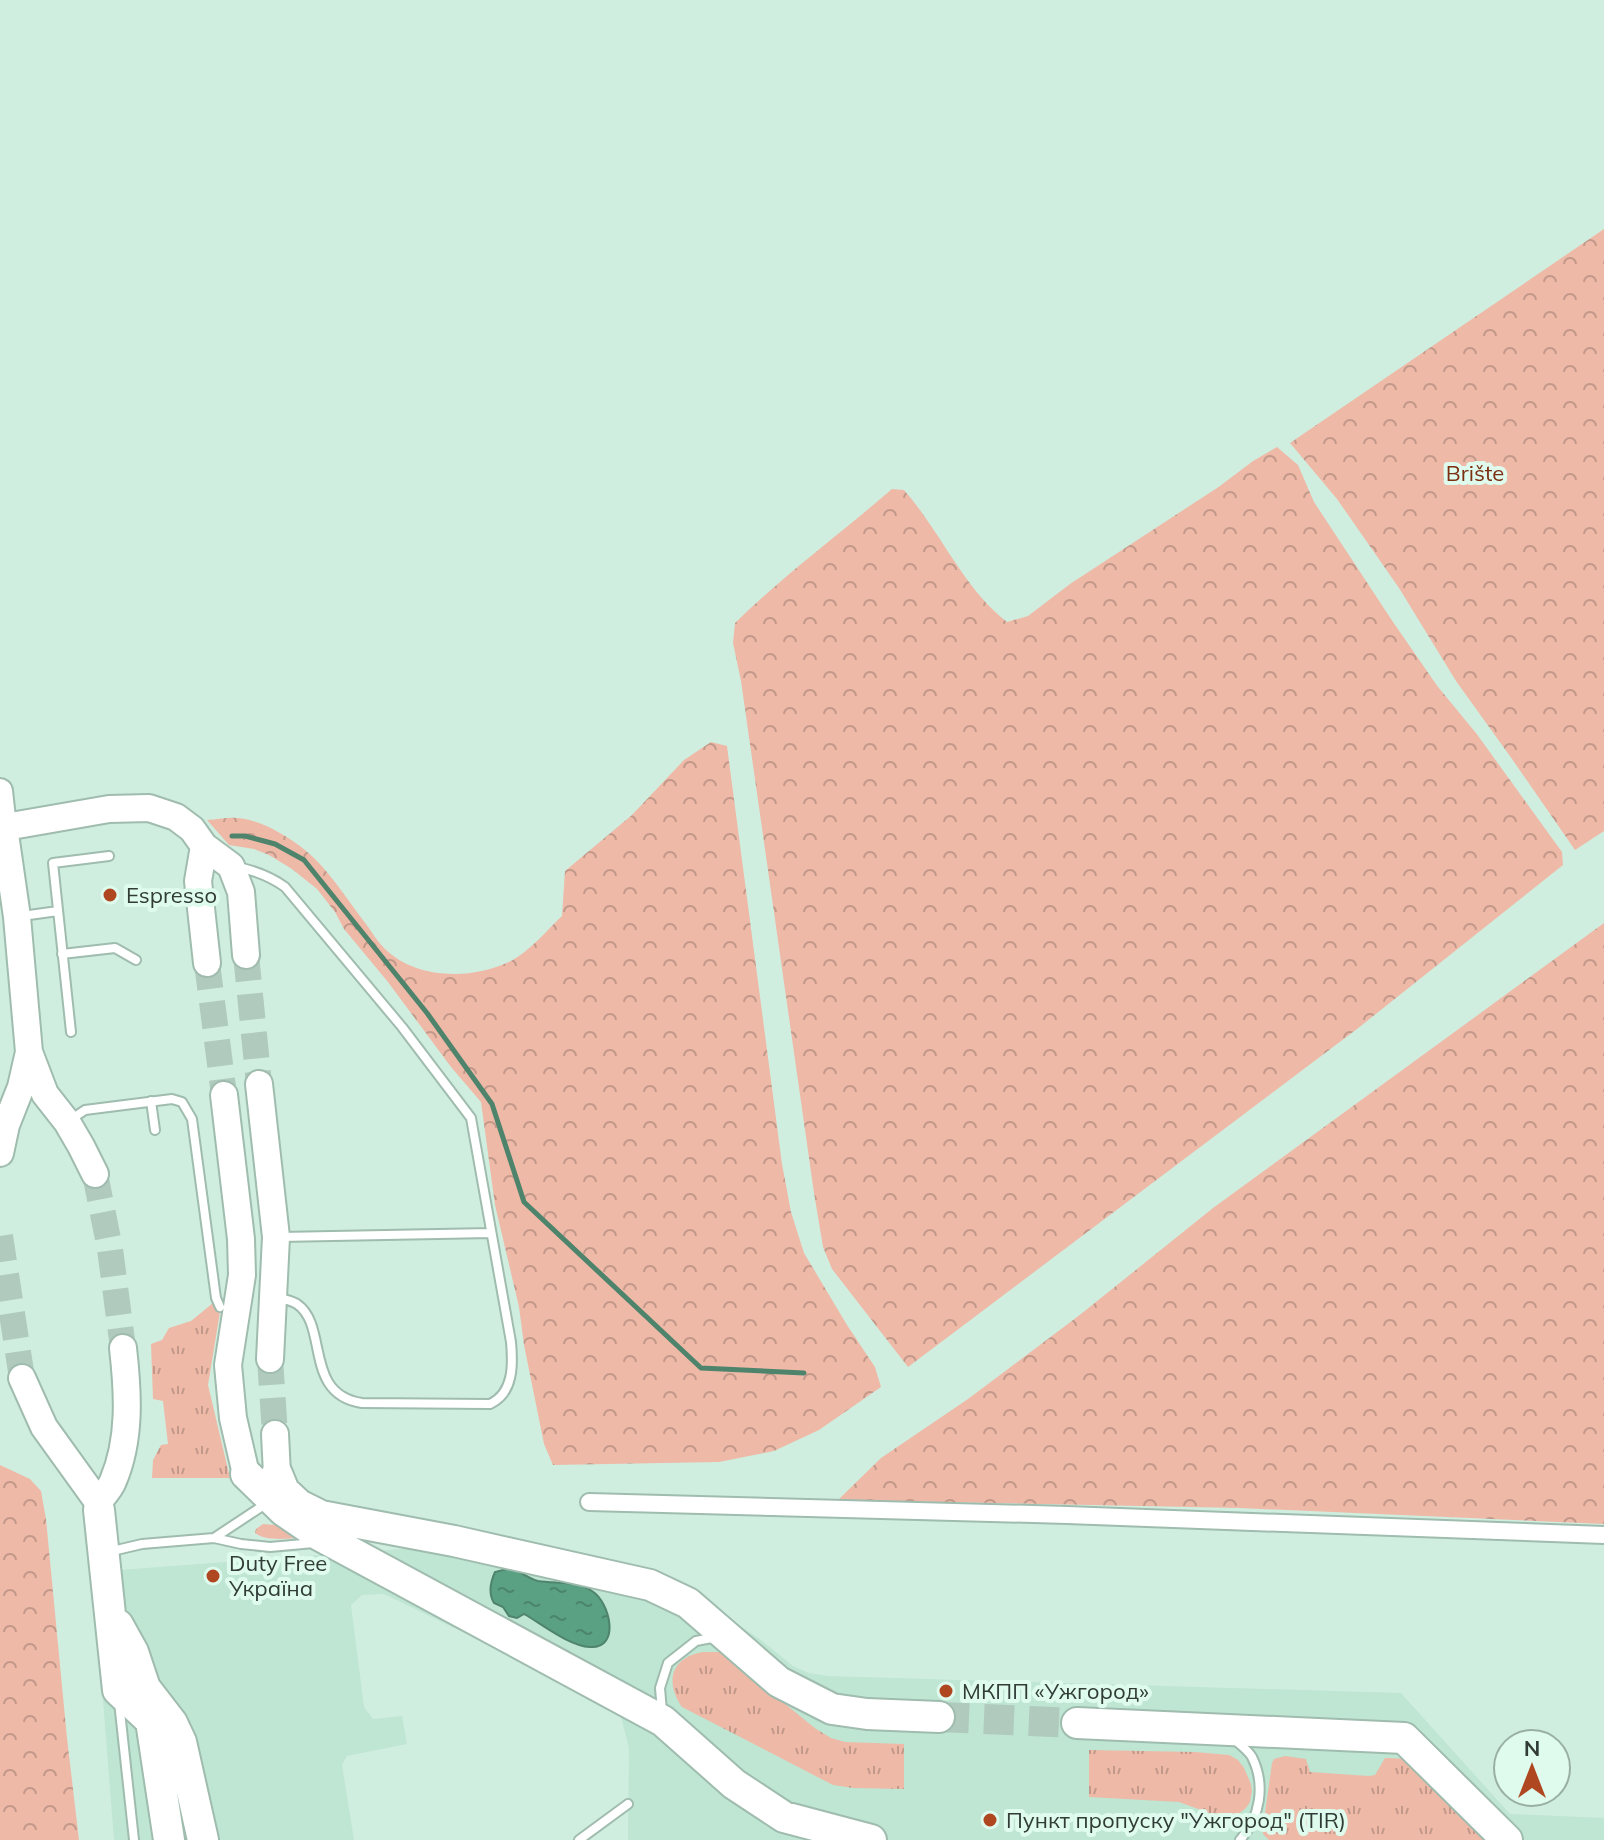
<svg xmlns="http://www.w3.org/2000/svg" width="1604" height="1840" font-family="Mulish,sans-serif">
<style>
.built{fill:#bfe5d3}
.grass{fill:url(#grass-tufts)}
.forest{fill:url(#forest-crowns)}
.water{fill:url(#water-ripples);stroke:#4e836c;stroke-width:2}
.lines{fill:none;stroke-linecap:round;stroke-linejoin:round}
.stream{stroke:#4e836c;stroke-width:5}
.primary-tunnel{stroke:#b0cabe;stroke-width:26;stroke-dasharray:26 13;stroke-linecap:butt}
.highway-tunnel{stroke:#b0cabe;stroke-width:30;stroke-dasharray:30 15;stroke-linecap:butt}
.lane-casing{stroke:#9fbcae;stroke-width:12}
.street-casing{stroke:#9fbcae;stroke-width:20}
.secondary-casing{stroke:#9fbcae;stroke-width:28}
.primary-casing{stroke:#9fbcae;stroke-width:30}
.highway-casing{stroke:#9fbcae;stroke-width:34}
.lane{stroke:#fff;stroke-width:8}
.street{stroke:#fff;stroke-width:16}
.secondary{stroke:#fff;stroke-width:24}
.primary{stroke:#fff;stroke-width:26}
.highway{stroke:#fff;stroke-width:30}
.poi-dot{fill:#af4821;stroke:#defbed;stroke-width:3}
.labels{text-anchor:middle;stroke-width:8;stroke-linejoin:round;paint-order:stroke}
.park-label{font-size:22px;fill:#7c2e10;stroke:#defbed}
.poi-label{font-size:22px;fill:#313c37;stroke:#defbed;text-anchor:start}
</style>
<defs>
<pattern id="grass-tufts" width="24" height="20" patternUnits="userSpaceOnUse" patternTransform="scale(2)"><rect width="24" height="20" fill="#eeb9a7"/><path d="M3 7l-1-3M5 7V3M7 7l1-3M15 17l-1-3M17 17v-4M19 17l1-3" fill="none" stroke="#c19889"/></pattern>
<pattern id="forest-crowns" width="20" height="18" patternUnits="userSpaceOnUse" patternTransform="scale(2)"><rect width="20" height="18" fill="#eeb9a7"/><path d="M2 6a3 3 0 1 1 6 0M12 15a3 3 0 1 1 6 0" fill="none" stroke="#c19889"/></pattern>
<pattern id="water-ripples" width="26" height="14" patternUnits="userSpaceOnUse" patternTransform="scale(2)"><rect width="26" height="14" fill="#5aa183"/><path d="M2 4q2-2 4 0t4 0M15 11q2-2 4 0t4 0" fill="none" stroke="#4b846c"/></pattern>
</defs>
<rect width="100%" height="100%" fill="#d0eee0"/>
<path class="built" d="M495,1542L661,1572L761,1640L793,1666L809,1673L828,1676L1401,1693L1510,1814L1604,1818V1840H628L629,1748L621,1717L578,1688L384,1594L362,1595L351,1605L364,1707L373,1719L402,1716L407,1744L347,1756L342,1765L354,1840H114L93,1572Z"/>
<path class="grass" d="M213,1303L220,1312L208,1385L230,1478H152L153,1460L161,1445L168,1444L163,1401L153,1399L151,1344L162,1340L169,1328L191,1321Z
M263,1524L275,1525L301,1538C286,1538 267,1542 255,1533L256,1529Z
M703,1652H721L816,1729L831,1738L845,1742L904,1744V1789L853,1788L833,1785L682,1707C664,1681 672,1657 703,1652Z
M1089,1750L1195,1752L1229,1755L1238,1760L1244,1768L1251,1784L1252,1791L1250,1802L1246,1808L1236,1816L1228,1818H1223L1179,1802L1089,1797Z
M1285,1756L1306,1759L1310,1772L1369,1776L1375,1775L1385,1758L1420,1759L1501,1840H1269L1263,1834V1827L1272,1763L1274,1759Z"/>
<path class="forest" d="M1604,229V831L1575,850L1512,759L1456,681L1399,588L1337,499L1290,443Z
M1277,447L1298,465L1314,502L1393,622L1438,687L1476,733L1562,852L1563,865L1357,1029L908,1367L832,1269L823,1247L814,1193L741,681L733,643L735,623C784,575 840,534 892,489L904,490C941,532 963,588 1007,622L1028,616L1070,584L1220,486L1253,461Z
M711,742L727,746L782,1164L791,1212L804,1253L847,1325L875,1367L881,1387L819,1430L774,1451L719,1462L553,1465L544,1444L524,1345L519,1307L495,1205L481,1102L451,1067L388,982L344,929L335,912L317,889L292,869L269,855L254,849L229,845L207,820C217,820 227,817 237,818C251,819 266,825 278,832C322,856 336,885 366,924C372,932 377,941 384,948C416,980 472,980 511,961C530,951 546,931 562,916L565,871L632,815L684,760Z
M1604,923V1524L1239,1508L838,1500L881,1458L968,1399L1081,1314L1213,1208Z
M0,1465L30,1479L41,1491L46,1519L67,1738L79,1840H0Z"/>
<path class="water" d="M511,1568C520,1571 529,1579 538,1581C557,1584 575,1580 592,1591C610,1602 621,1649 590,1647C569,1646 542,1624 524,1614L517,1618L509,1616L503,1607L494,1603C488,1593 490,1583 495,1572Z"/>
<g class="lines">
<path class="stream" d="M232,836H245L275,844L304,860L427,1013L492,1104L524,1202L701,1368L804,1373"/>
<path class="primary-tunnel" d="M246,955L259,1084
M207,963L224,1095
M95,1174L110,1249L123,1348
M0,1236L22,1378
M270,1359L275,1434"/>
<path class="highway-tunnel" d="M939,1717L1077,1723"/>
<defs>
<path id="lane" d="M238,867C256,871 270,876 285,887L402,1027L471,1118L511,1342C513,1364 514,1393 490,1404L362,1403C303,1394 329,1326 297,1304C292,1301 284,1299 278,1298
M22,916L58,911
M62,954L115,948L136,960
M71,1032L53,863L109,856
M151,1101L155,1130
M70,1120L85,1110L172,1099L182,1102L192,1119L216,1298L220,1307
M280,1237L491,1233
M214,1538L241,1544L270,1547L314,1543
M108,1552L142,1544L214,1538L267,1503
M119,1702L134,1840
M662,1711L660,1688L668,1663L696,1641L717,1637
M1234,1739C1240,1745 1248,1750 1252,1757C1266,1785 1260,1818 1240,1840
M579,1840L628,1804"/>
<path id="street" d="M589,1502L1067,1515L1604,1535"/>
<path id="secondary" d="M0,791L4,827"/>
<path id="primary" d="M4,827L17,917L29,1052L45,1094L67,1122L81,1146L95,1174
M0,828L109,809L149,808L176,817L192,829L204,846L231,866L241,892L246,955
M204,846L198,881L207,963
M259,1084L276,1237L270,1359
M224,1095L241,1239L242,1275L228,1365L233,1418L246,1474
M0,1153L6,1125L21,1087L29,1052
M22,1378L44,1427L98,1502L99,1510
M275,1434L277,1474
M98,1502C103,1496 110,1489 113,1481C131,1439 128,1392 123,1348"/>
<path id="highway" d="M246,1474L284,1511L319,1535L663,1721L734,1784L784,1817L871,1840
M277,1474L284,1491L299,1505L321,1516L454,1541L650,1585L688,1603L779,1682L832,1709L867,1714L939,1717
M99,1510L118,1690L151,1721L169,1840
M118,1625L133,1652L145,1688L172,1723L181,1742L203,1840
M1077,1723L1404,1738L1507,1840"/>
</defs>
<use href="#lane" class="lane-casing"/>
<use href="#street" class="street-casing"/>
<use href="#secondary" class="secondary-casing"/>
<use href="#primary" class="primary-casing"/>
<use href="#highway" class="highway-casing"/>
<use href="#lane" class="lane"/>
<use href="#street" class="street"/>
<use href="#secondary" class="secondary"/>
<use href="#primary" class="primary"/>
<use href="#highway" class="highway"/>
</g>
<g class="poi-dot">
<circle cx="110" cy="895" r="8"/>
<circle cx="213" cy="1576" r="8"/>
<circle cx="946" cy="1691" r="8"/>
<circle cx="990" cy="1820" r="8"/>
</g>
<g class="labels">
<g class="park-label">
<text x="1475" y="481">Brište</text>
</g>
<g class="poi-label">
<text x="126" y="903">Espresso</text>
<text x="229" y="1571">Duty Free<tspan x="229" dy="25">Україна</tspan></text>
<text x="962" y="1699">МКПП «Ужгород»</text>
<text x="1006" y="1828">Пункт пропуску "Ужгород" (TIR)</text>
</g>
</g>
<g transform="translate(1532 1768)"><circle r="38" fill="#defbed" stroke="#99afa4" stroke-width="2"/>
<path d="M0-6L14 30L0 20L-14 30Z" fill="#af4821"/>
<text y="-12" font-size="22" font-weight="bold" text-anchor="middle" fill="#313c37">N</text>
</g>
</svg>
